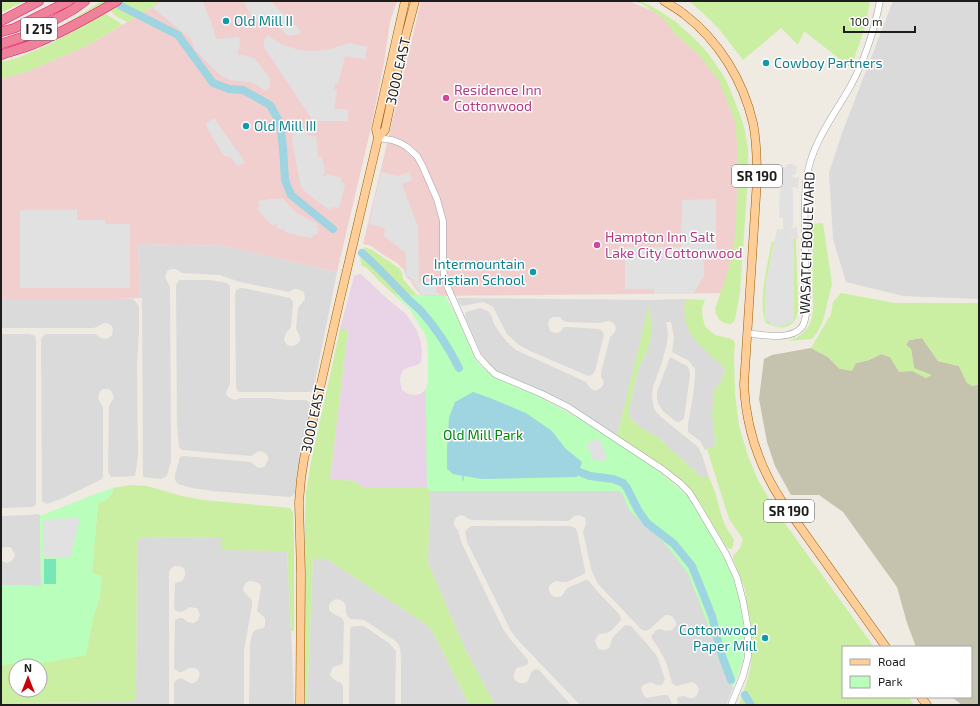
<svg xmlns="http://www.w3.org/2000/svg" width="980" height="706" font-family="'Exo 2',sans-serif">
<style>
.residential{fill:#dbdada}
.commercial{fill:#f2cfcf}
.industrial{fill:#e9d3e6}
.construction{fill:#c5c3ad}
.grass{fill:#cbefa2;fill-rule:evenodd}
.park{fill:#bafebc}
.pitch{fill:#78e6b6}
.parking{fill:#e1e1e1}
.water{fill:#9ed5e1}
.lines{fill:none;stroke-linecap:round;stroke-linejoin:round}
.stream{stroke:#9ed5e1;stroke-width:1.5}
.river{stroke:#9ed5e1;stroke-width:8}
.minor-casing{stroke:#a4a4a4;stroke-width:7}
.major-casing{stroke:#965d00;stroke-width:9}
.highway-casing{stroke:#e81466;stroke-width:10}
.minor{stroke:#fff;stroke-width:6}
.major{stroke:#ffcd97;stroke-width:8}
.highway{stroke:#ee829b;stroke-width:9}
.culture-dot{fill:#0f9aa8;stroke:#fff;stroke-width:1.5}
.hotel-dot{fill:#d1479c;stroke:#fff;stroke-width:1.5}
.labels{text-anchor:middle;stroke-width:3;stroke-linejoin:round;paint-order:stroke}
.shield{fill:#fff;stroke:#616161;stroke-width:1}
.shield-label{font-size:13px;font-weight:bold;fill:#1d1d1d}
.culture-label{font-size:14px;fill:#0d838f;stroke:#fff;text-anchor:start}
.street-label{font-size:14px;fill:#1d1d1d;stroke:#fff}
.hotel-label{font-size:14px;fill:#b23c85;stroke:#fff;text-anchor:start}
.park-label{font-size:14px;fill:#018506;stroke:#fff}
</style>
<rect width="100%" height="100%" fill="#efeae2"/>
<path class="residential" d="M893,1H979V299L903,296L846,282L833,239L829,173L842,133Z
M138,244L225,246L337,272L313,391L309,392H240L237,391L236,386L235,296L236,290L240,288H243L290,298L292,300L293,303L291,327L286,333L284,339L286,344L289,346H292L296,345L300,341V338L299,335L296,328L298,308L305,299L304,292L297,289H294L289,292L240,282L220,275L182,273L176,269H171L167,271L165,277L170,287L171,461L167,476L161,479L143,477L142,298H140Z
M179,280H211L227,283L230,286V384L227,390L226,394L228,397L235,400L241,398H270L286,400H306L310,403L311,410L297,472L295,493L292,496L289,497L213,491L192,488L178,484L176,482L175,479V475L180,457L183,456L251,462L257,467L261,468L265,466L268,460V456L264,452L260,451L257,452L251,456L183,450L179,448L177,424L176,285Z
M457,298L651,300L687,299L685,301L719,361L725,369L711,420H714L713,428L716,445L705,450L700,441L688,432V424L693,396L695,377V369L689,361L672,352L674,338L671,322H666L668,333L667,343L662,362L653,387L652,394L653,404L655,410L661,417L698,447L702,455L709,477L704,478L699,477L696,473V472L682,459L667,447L662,440L648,433L641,428L633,421L629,415V409L638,370L647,351L651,337V324L649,307L617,436L571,405L551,395L513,379L495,370L487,363L482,355L466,319L465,315L466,312L480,308L488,311L491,315L494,324L500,333L507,342L516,350L586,382L590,388L595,391L601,388L603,385L604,382L601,377V373L610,337L615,332L616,328L615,325L612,322L608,321L599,323L567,322L562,320L560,317H553L549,320L548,324L549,328L550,331L554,333H558L561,331L564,327H568L599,329L602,331L604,335L595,371L593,374L590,376L586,375L530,351L519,345L507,334L493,307L488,304L483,302L462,306L460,304Z
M1,299H133L139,306V331L137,364L138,455L135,476L111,477L109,474L108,469L109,406L112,401L114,398L112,392L109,389H103L100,391L98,398L103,408V476L102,479L63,498L47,504L45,503L42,501L41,339L44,335L47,334H95L101,338L107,339L112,335L113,330L112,326L107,323H104L94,328H1Z
M1,334H29L35,336L36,340V503L35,506L31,507L1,508Z
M670,357L687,366L689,369L690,375L684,418L682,420L679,422L675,421L663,411L658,403L657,398V392Z
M621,490L630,511L663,541L688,573L733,688L726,705H678L677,700L678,697L683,696L690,698H694L697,695L699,689L696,684L692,682L677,686L674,685L672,683L666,662L659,649L651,637L655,631L659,629L666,631L672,630L676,625V622L673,617L668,615H665L650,629L646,631L642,630L598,584L594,576L591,568L583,532L586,524L585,518L579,515L574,516L571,519L568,521L473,520L468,519L465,516L460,515L456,518L454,521V525L455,527L458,530L462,544L503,629L510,639L528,660V663L527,665L517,668L515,671L514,675V679L519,683H525L528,681L531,673L532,671L536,669L539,670L571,705H495L465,649L428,563L429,491Z
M38,514L40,516L41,586L1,585V561L7,563L12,561L15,556L14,553L12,549L10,547H6L1,548V516L28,515Z
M472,526H571L575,528L577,531L585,570V573L582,575L567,582H563L556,581L552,583L549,586V591L552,596L557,597L562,596L567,588L586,580L589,581L597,591L619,614L621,618V620L612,630L607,633L600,634L598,635L595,641L597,646L598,648L601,650H604L609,648L610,646L612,638L625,625L631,626L647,644L657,656L665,679L662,685H657L650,682L643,685L641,688L643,694L645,697L647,698L663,695H667L670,699L672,705H580L516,638L511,631L467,542L465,532L467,529Z
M222,537L223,550L287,551L292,651L294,705H249L250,644L252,634L255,630L263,628L265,626V618L257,611L261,588L260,584L253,581H248L245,584L244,586L243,590L246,594L252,600V605L244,651V705H174V683L176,680L181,678L190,683H194L197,681L200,674L198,670L195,668H189L182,672H179L176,670L174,668L175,620L180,618H183L187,622L194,623L198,620L200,615L198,609L196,608L189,607L184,611L180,612L176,611L174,608L175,583L182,581L185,576V572L184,568L179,566H175L171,568L169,572V705H1V703L132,702L136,696L137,542L139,539L141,538Z
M313,556L320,560L324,557L427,625L434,634L469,705H401V657L400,648L397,642L364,620L350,619L346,614V606L344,602L340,600L336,599L332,601L329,605V610L332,613L342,618L344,622L343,661L342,664L333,667L330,674L332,678L336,681L341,683L343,686V705H307Z
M355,626H364L389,643L396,651L395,705H349L350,630L351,627Z"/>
<path class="commercial" d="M159,1H397L390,22L384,63L370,132L337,272L225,246L138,244L140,298L93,300L1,299V79L29,71L88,45L151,8Z
M421,1H628L663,15L720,74L740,134L737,293L422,296L415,288L410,280L406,277L404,270L397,263L384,255L371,246L363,244Z"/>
<path class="industrial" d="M360,274L362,275L384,296L406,314L416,329L420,339L422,351L421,362L417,365L404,369L401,374L400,380L401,386L402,390L408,394L415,395L420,394L423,392L426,389L427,489L363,488L356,481L330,479L348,329H340L353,280L354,276Z"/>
<path class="construction" d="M922,338L938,361L959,366L967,383L973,386L979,384V705H962L952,697H971V647H916L907,623L897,587L843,512L819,495H791L775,466L767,442L759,399L764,359L772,355L811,348L828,357L840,369L856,363L869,360L881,354L890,357L899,371H912L914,368L911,349L906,345L909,340Z"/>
<path class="grass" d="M8,1H25L1,13V3Z
M101,1H107L70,22L48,33L78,16Z
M125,1H159L151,8L128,22L117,17L110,10Z
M634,1H640L651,6L661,12L676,22L699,43L710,56L723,75L730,89L742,120L745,131L748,149V177L740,292L735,320L731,324C722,324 716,319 715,309L729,268L734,243L736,224L738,155L735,121L719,81L698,54L674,33L664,19L642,4Z
M689,1H870L866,24L851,68L804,31L798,45L781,28L743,60L719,29L703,13Z
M104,13L119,22L122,25L88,45L29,71L1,79V62L17,58L48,45Z
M823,223L832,284L823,321L818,331L812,339L788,341C797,338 806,333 810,323C812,320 812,314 813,310L812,224Z
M793,237L796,238V242L798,312C794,330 780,330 766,323C757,305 768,262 772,241L774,242L766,283L765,320L770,321L772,325L783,326L789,322H793L794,280Z
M365,247L372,250L399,268L402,272L403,279L423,302L470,365L592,465L681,543L716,646L688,573L663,541L630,511L621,491H430L428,563L465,649L495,705H469L434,634L427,625L324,557L320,561L313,556L307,705H305V516L306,492L311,462L340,329H348L330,479L356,481L363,488H427L426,389L428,384V345L425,334L410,309L379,281L367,268L361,265L362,264C359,259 361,251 365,247Z
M841,293L895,303H979V384L973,386L967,383L959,366L938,361L922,338L909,340L906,345L911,349L914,368L932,375L926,378L912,371L899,372L890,357L881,354L869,360L856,363L852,371L840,369L828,357L811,348L831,314L833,302Z
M687,299L705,300L702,308V313L703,319L705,326L709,330L715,335L732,339L734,341L735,344L734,355L735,394L739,426L748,456L758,480L776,511L874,647H843V697H909L914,705H739C745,687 752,670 752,651L745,589L733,559V556L740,548L743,539L729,519L707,449L716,445L713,428L714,420H711L715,386L720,385L725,369C713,355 694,344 687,327C686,323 685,318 685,314C684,308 683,304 687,299Z
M649,305L651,324V337L647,351L638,370L629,409C629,409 629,414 629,415C633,426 653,433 661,440C664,442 665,445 668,447C677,455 687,463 696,472V473C700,477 703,478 709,477C711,483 714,489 716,495C721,513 722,524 734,539L733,546L731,549L727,548L724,544L698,499L692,491L617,436Z
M131,485L147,486L182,496L203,500L290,508L293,512L294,543V631H291L287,551L222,550V537L141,538L139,539L137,542L136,697L132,702L1,703V665L15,663L32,664L94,614L100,597L92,572L98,502C108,500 111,498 113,488ZM16,666H40V690H16Z"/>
<path class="park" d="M395,295L445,296L457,317L473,354L478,363L484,369L496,378L540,397L575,416L625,448L649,464L672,482L688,496L723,554L729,566L739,591L744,627L745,645L742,663L733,688L688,573L663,541L630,511L621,491H429V489H427L426,389L428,384V345L425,334L410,309Z
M113,488C111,498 108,500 98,503L92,572L102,576L100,597L94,614L86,655L49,662L32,664L15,663L1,665V585L41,586L40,516L98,493Z"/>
<path class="pitch" d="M44,559H56V584H44Z"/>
<path class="parking" d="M161,1H203L207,14L210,18L216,39L239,37L240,45L237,54L248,56L255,59L266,73L270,80V86L266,91L256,85L249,82L230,80L220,75L195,50L191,39L153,8Z
M244,1H270L301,31L299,34L288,36L267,15L255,23L246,6Z
M267,35L283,45L299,50L313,51L331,49L349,43L367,47L365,59L345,56L338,84H335L334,89L337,90L334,109H348V121H313L264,47V41Z
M214,118L245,162L238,166L230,157L224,156L207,128L206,123Z
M297,127L300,129L302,128L307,133V135L316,137L318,157H322L325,173L322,174V175L325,177L326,174L341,178V182L345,184L339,208L332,207L330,210L309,195L302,188L300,183L292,141L294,132Z
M787,164H793V165L797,166L795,175H791V176L797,178L799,176L798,189L795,187L789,188L793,189V226L789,227L793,228L797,227L798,240L795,237L789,238L793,239L794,280L793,322H789L785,326H779L772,325L770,321L765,320L766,283L777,229H783V218L779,217L780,190L783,167H787Z
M381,172L399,176L409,172L412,180L402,184L418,227L419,282L436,283V291L440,295H422L410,277H406V253L384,236L385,228L369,224Z
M282,198L296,213L318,224L316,228L319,229L316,235L313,234L312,238L296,235L284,231L285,227H284L282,230L276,227L278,223H276L274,226L265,218L257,209L260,206L258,202L259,201L269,199H275Z
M716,199V257H704V276L693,294H654V289H625V247H681L682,200Z
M24,210H77V220H105V224H130V288H20V212Z
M599,438L607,457L603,461L593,460L586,443Z
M80,518L70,558L43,557V519Z"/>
<path class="water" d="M473,392L490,398L526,413L552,431L565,448L582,462L577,477L481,479L453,474L447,469V448L449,418L455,402Z"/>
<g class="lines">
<path class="stream" d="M463,474V480"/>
<path class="river" d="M115,1L121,6L178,35L213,83L229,89L243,90L270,105L280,123L283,148L285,180L291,195L333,229
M362,253C378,267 393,283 408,299C412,303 417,307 421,311C436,328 449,348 459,368
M569,468L590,476L613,479L623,483L627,488L638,510L647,523L674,544L692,566L712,616L721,653L731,680
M745,695L751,705"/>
<defs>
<path id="minor" d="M378,138L392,140L400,143L407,147L417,156L422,165L437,199L443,221V264L444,276L448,288L478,356L486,365L495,374L542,394L568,407L662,469L680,483L689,492L696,503L726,554L737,578L743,601L748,629V657L743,676L731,705
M747,333C762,335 791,341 802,327C811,313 805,275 805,258C805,232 803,201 807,176C812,143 834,115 850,87C865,60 874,31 880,1"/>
<path id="major" d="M664,1C670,5 678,9 684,14C719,41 743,80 753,123C757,142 757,161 757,180L744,385C746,428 759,467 783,503L886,647
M378,138L385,130L402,50L415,1
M921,697L927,705
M300,705L301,574L299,502L301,479L304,459L338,308L378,138L376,129L405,1"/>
<path id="highway" d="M1,21L39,1
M1,32L15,28L69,1
M1,44L26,36L74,9L85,1
M1,55C12,51 23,48 34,44C63,32 90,17 117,1"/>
</defs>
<use href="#minor" class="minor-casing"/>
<use href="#major" class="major-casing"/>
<use href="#highway" class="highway-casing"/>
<use href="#minor" class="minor"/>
<use href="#major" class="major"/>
<use href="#highway" class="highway"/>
</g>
<g class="culture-dot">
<circle cx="226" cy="21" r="4"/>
<circle cx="766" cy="63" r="4"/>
<circle cx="246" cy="126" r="4"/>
<circle cx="533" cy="272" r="4"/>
<circle cx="765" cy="638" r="4"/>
</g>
<g class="hotel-dot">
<circle cx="446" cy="98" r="4"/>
<circle cx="597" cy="245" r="4"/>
</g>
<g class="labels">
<g class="shield">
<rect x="21" y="18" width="36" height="22" rx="3"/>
<rect x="732" y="165" width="50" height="22" rx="3"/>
<rect x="764" y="500" width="50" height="22" rx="3"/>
</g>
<g class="shield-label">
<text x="39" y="34">I 215</text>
<text x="757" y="181">SR 190</text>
<text x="789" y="516">SR 190</text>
</g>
<g class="culture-label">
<text x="234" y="26">Old Mill II</text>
<text x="774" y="68">Cowboy Partners</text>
<text x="254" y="131">Old Mill III</text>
<text x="525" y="269" text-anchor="end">Intermountain<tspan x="525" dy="16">Christian School</tspan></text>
<text x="757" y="635" text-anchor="end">Cottonwood<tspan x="757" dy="16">Paper Mill</tspan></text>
</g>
<g class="street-label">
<text transform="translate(398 71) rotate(-77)" y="5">3000 EAST</text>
<text transform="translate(807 243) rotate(-88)" y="5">WASATCH BOULEVARD</text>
<text transform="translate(313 419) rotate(-78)" y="5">3000 EAST</text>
</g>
<g class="hotel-label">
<text x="454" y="95">Residence Inn<tspan x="454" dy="16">Cottonwood</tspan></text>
<text x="605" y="242">Hampton Inn Salt<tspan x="605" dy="16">Lake City Cottonwood</tspan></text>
</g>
<g class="park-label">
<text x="483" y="440">Old Mill Park</text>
</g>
</g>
<rect width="980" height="706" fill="none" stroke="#1d1d1d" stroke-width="4"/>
<rect x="842" y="646" width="130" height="52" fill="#ffffff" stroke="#a5a5a5"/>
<rect x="850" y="659" width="20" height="6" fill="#ffcd97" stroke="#a5a5a5"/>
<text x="878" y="666" font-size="12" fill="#1d1d1d">Road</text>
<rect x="850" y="676" width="20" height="12" fill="#bafebc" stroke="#a5a5a5"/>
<text x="878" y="686" font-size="12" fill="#1d1d1d">Park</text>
<g transform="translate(28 678)"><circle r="19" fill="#ffffff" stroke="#a5a5a5"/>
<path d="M0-3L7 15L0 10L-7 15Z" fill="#ca0009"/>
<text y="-6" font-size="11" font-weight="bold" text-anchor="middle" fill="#1d1d1d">N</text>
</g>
<path d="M844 26v6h71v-6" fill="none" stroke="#1d1d1d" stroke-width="2"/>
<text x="850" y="26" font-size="12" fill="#1d1d1d" stroke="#ffffff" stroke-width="3" paint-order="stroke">100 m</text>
</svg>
